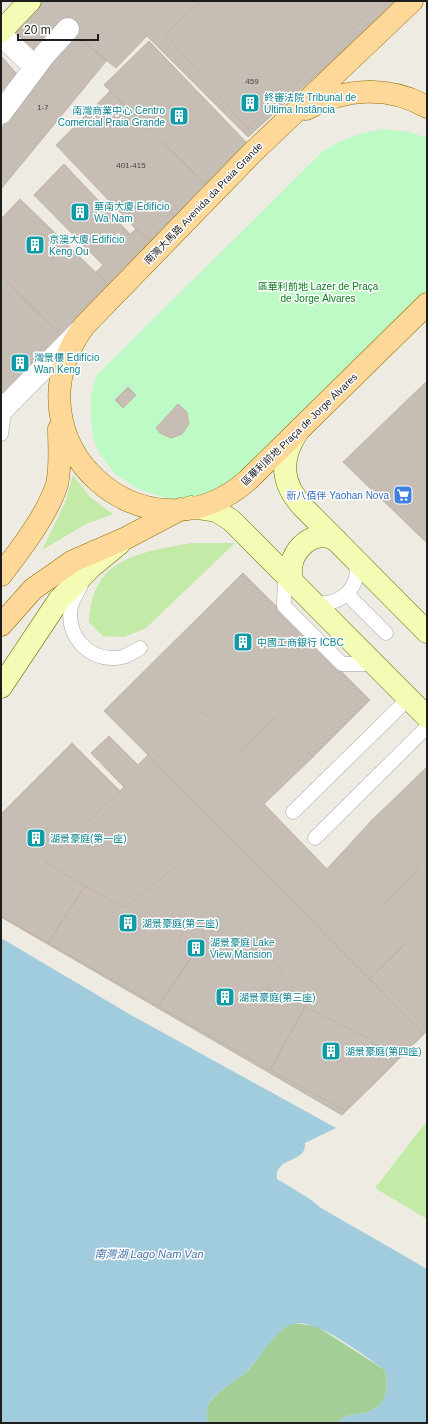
<svg xmlns="http://www.w3.org/2000/svg" width="428" height="1424" font-family="Helvetica,'Noto Sans SC',sans-serif">
<style>
.grass{fill:#c3eaa6}
.forest{fill:#a3cf96}
.park{fill:#bdfac6}
.water{fill:#a1ccdd}
.building{fill:#c6beb5;stroke:#c0b2a4}
.lines{fill:none;stroke-linecap:round;stroke-linejoin:round}
.lane-casing{stroke:#a4a4a4;stroke-width:15}
.street-casing{stroke:#a4a4a4;stroke-width:23}
.secondary-casing{stroke:#617502;stroke-width:23}
.primary-casing{stroke:#956d00;stroke-width:23}
.lane{stroke:#fff;stroke-width:14}
.street{stroke:#fff;stroke-width:22}
.secondary{stroke:#f3fbb4;stroke-width:22}
.primary{stroke:#fed898;stroke-width:22}
.labels{text-anchor:middle;stroke-width:3;stroke-linejoin:round;paint-order:stroke}
.number-label{font-size:8px;fill:#474543}
.culture-label{font-size:10px;fill:#0d838f;stroke:#fff;text-anchor:start}
.street-label{font-size:10px;fill:#1d1d1d;stroke:#fff}
.park-label{font-size:10px;fill:#097c1a;stroke:#fff}
.shop-label{font-size:10px;fill:#366cbe;stroke:#fff;text-anchor:end}
.water-label{font-size:11px;font-style:italic;fill:#4774ae;stroke:#fff}
</style>
<rect width="100%" height="100%" fill="#eeebe2"/>
<path class="grass" d="M73,475L90,497L113,514L86,524L42,550L65,503Z
M191,543H235L146,628L124,637L103,636L89,622C92,557 139,553 191,543Z
M427,1121V1219L375,1188Z"/>
<path class="forest" d="M294,1323L316,1326L385,1370C389,1386 387,1407 368,1412C353,1416 350,1412 336,1423H208C206,1416 206,1408 210,1402C219,1389 233,1383 245,1373C262,1358 271,1331 294,1323Z"/>
<path class="park" d="M382,129L409,132L427,138V321L267,473L247,487L172,500L138,489L115,474L100,454L93,437L91,417V395L96,376L321,153C340,139 359,134 382,129Z"/>
<path class="water" d="M1,938L131,1015L336,1128L305,1143C307,1164 274,1156 277,1179L310,1199L321,1208L427,1269V1423H336C350,1412 353,1416 368,1412C387,1407 389,1386 385,1370C365,1356 323,1324 300,1323C277,1322 261,1359 245,1373C233,1383 219,1389 210,1402C206,1408 206,1416 208,1423H1Z"/>
<path class="building" d="M44,1H398L248,137L147,36L116,68L76,36L30,55L10,35Z
M201,1H382L248,129L165,34Z
M76,36L107,60L1,189V129L35,84Z
M149,41L246,142L206,185L104,85Z
M1,56L16,73L1,92Z
M110,91L206,185L151,241L136,229L56,145Z
M64,164L130,234L136,229L151,241L109,285L96,272L103,265L34,195Z
M20,199L109,285L62,336L1,276V219Z
M1,276L62,336L8,398L1,391Z
M427,381V543L343,462Z
M128,387L136,395L123,408L115,400Z
M178,404L187,412L189,424L182,434L171,438L160,433L156,428Z
M243,573L370,700L313,757L274,718L242,751L203,712L154,761L104,711Z
M203,712L242,751L274,718L313,757L264,804L327,869L371,821L419,869L382,905L413,936L369,979L154,761Z
M109,736L138,765L148,755L424,1034L342,1115L1,917V814L72,743L120,791L124,787L91,753Z
M72,743L120,791L45,862L85,886L48,943L1,916V814Z
M426,768L427,769V1031L424,1034L369,979L413,936L382,905L419,869L371,821Z
M175,867L214,905L178,938L197,949L158,1006L48,943L85,886L124,908Z
M241,930L283,972L266,988L305,1007L270,1070L158,1006L197,949L213,958Z
M305,1007L369,1039L395,1063L346,1111L270,1070Z"/>
<g class="lines">
<defs>
<path id="lane" d="M1,412L3,420L1,434
M285,574L284,606L342,664H374
M81,585C78,592 72,600 71,607C66,635 87,659 115,658C124,658 132,653 140,648
M347,594L386,633
M311,601C337,611 366,585 354,558
M293,812L409,698
M315,838L427,727"/>
<path id="street" d="M1,35L35,67
M1,113L45,54L68,29
M1,411L80,331"/>
<path id="secondary" d="M1,31L30,1
M298,431C279,459 281,484 304,508L427,632
M191,507L216,511L231,520L427,717
M293,583C283,557 310,526 336,540
M1,687L59,600L91,567L119,544"/>
<path id="primary" d="M412,1L252,153L84,326C1,441 146,570 248,480L427,304
M306,109C345,88 388,85 427,107
M1,575C20,550 48,514 57,484C61,467 59,446 59,429
M1,625L33,589L73,561L126,538L181,509"/>
</defs>
<use href="#lane" class="lane-casing"/>
<use href="#street" class="street-casing"/>
<use href="#secondary" class="secondary-casing"/>
<use href="#primary" class="primary-casing"/>
<use href="#lane" class="lane"/>
<use href="#street" class="street"/>
<use href="#secondary" class="secondary"/>
<use href="#primary" class="primary"/>
</g>
<defs>
<symbol id="building-square" viewBox="-11 -11 22 22"><rect x="-9" y="-9" width="18" height="18" rx="4" fill="#0f9aa8" stroke="#fff"/><path d="M-4-6H4V6H1V3H-1V6H-4ZM-2.5-4.3h1.7v1.8h-1.7ZM.8-4.3h1.7v1.8H.8ZM-2.5-1h1.7V.8h-1.7ZM.8-1h1.7V.8H.8Z" fill="#fff"/></symbol>
<symbol id="supermarket-square" viewBox="-11 -11 22 22"><rect x="-9" y="-9" width="18" height="18" rx="4" fill="#3f7fe0" stroke="#fff"/><path d="M-6-5.5h2.5l.6 2H6L4.5 2H-2.5L-4.4-4H-6ZM-1.5 3.2a1.3 1.3 0 1 0 .1 0ZM3 3.2a1.3 1.3 0 1 0 .1 0Z" fill="#fff"/></symbol>
</defs>
<g fill-rule="evenodd">
<use href="#building-square" x="239" y="92" width="22" height="22"/>
<use href="#building-square" x="168" y="105" width="22" height="22"/>
<use href="#building-square" x="69" y="201" width="22" height="22"/>
<use href="#building-square" x="24" y="234" width="22" height="22"/>
<use href="#building-square" x="9" y="352" width="22" height="22"/>
<use href="#supermarket-square" x="392" y="484" width="22" height="22"/>
<use href="#building-square" x="232" y="631" width="22" height="22"/>
<use href="#building-square" x="25" y="827" width="22" height="22"/>
<use href="#building-square" x="117" y="912" width="22" height="22"/>
<use href="#building-square" x="185" y="937" width="22" height="22"/>
<use href="#building-square" x="214" y="986" width="22" height="22"/>
<use href="#building-square" x="320" y="1040" width="22" height="22"/>
</g>
<g class="labels">
<g class="number-label">
<text x="252" y="84">459</text>
<text x="43" y="110">1-7</text>
<text x="131" y="168">401-415</text>
</g>
<g class="culture-label">
<text x="264" y="101">終審法院 Tribunal de<tspan x="264" dy="12">Última Instância</tspan></text>
<text x="165" y="114" text-anchor="end">南灣商業中心 Centro<tspan x="165" dy="12">Comercial Praia Grande</tspan></text>
<text x="94" y="210">華南大廈 Edifício<tspan x="94" dy="12">Wa Nam</tspan></text>
<text x="49" y="243">京澳大廈 Edifício<tspan x="49" dy="12">Keng Ou</tspan></text>
<text x="34" y="361">灣景樓 Edifício<tspan x="34" dy="12">Wan Keng</tspan></text>
<text x="257" y="646">中國工商銀行 ICBC</text>
<text x="50" y="842">湖景豪庭(第一座)</text>
<text x="142" y="927">湖景豪庭(第二座)</text>
<text x="210" y="946">湖景豪庭 Lake<tspan x="210" dy="12">View Mansion</tspan></text>
<text x="239" y="1001">湖景豪庭(第三座)</text>
<text x="345" y="1055">湖景豪庭(第四座)</text>
</g>
<g class="street-label">
<text transform="translate(203 203) rotate(-46)" y="4">南灣大馬路 Avenida da Praia Grande</text>
<text transform="translate(299 429) rotate(-44)" y="4">區華利前地 Praça de Jorge Álvares</text>
</g>
<g class="park-label">
<text x="318" y="290">區華利前地 Lazer de Praça<tspan x="318" dy="12">de Jorge Álvares</tspan></text>
</g>
<g class="shop-label">
<text x="389" y="499">新八佰伴 Yaohan Nova</text>
</g>
<g class="water-label">
<text x="149" y="1258">南灣湖 Lago Nam Van</text>
</g>
</g>
<rect width="428" height="1424" fill="none" stroke="#1d1d1d" stroke-width="4"/>
<path d="M18 34v6h80v-6" fill="none" stroke="#1d1d1d" stroke-width="2"/>
<text x="24" y="34" font-size="12" fill="#1d1d1d" stroke="#ffffff" stroke-width="3" paint-order="stroke">20 m</text>
</svg>
